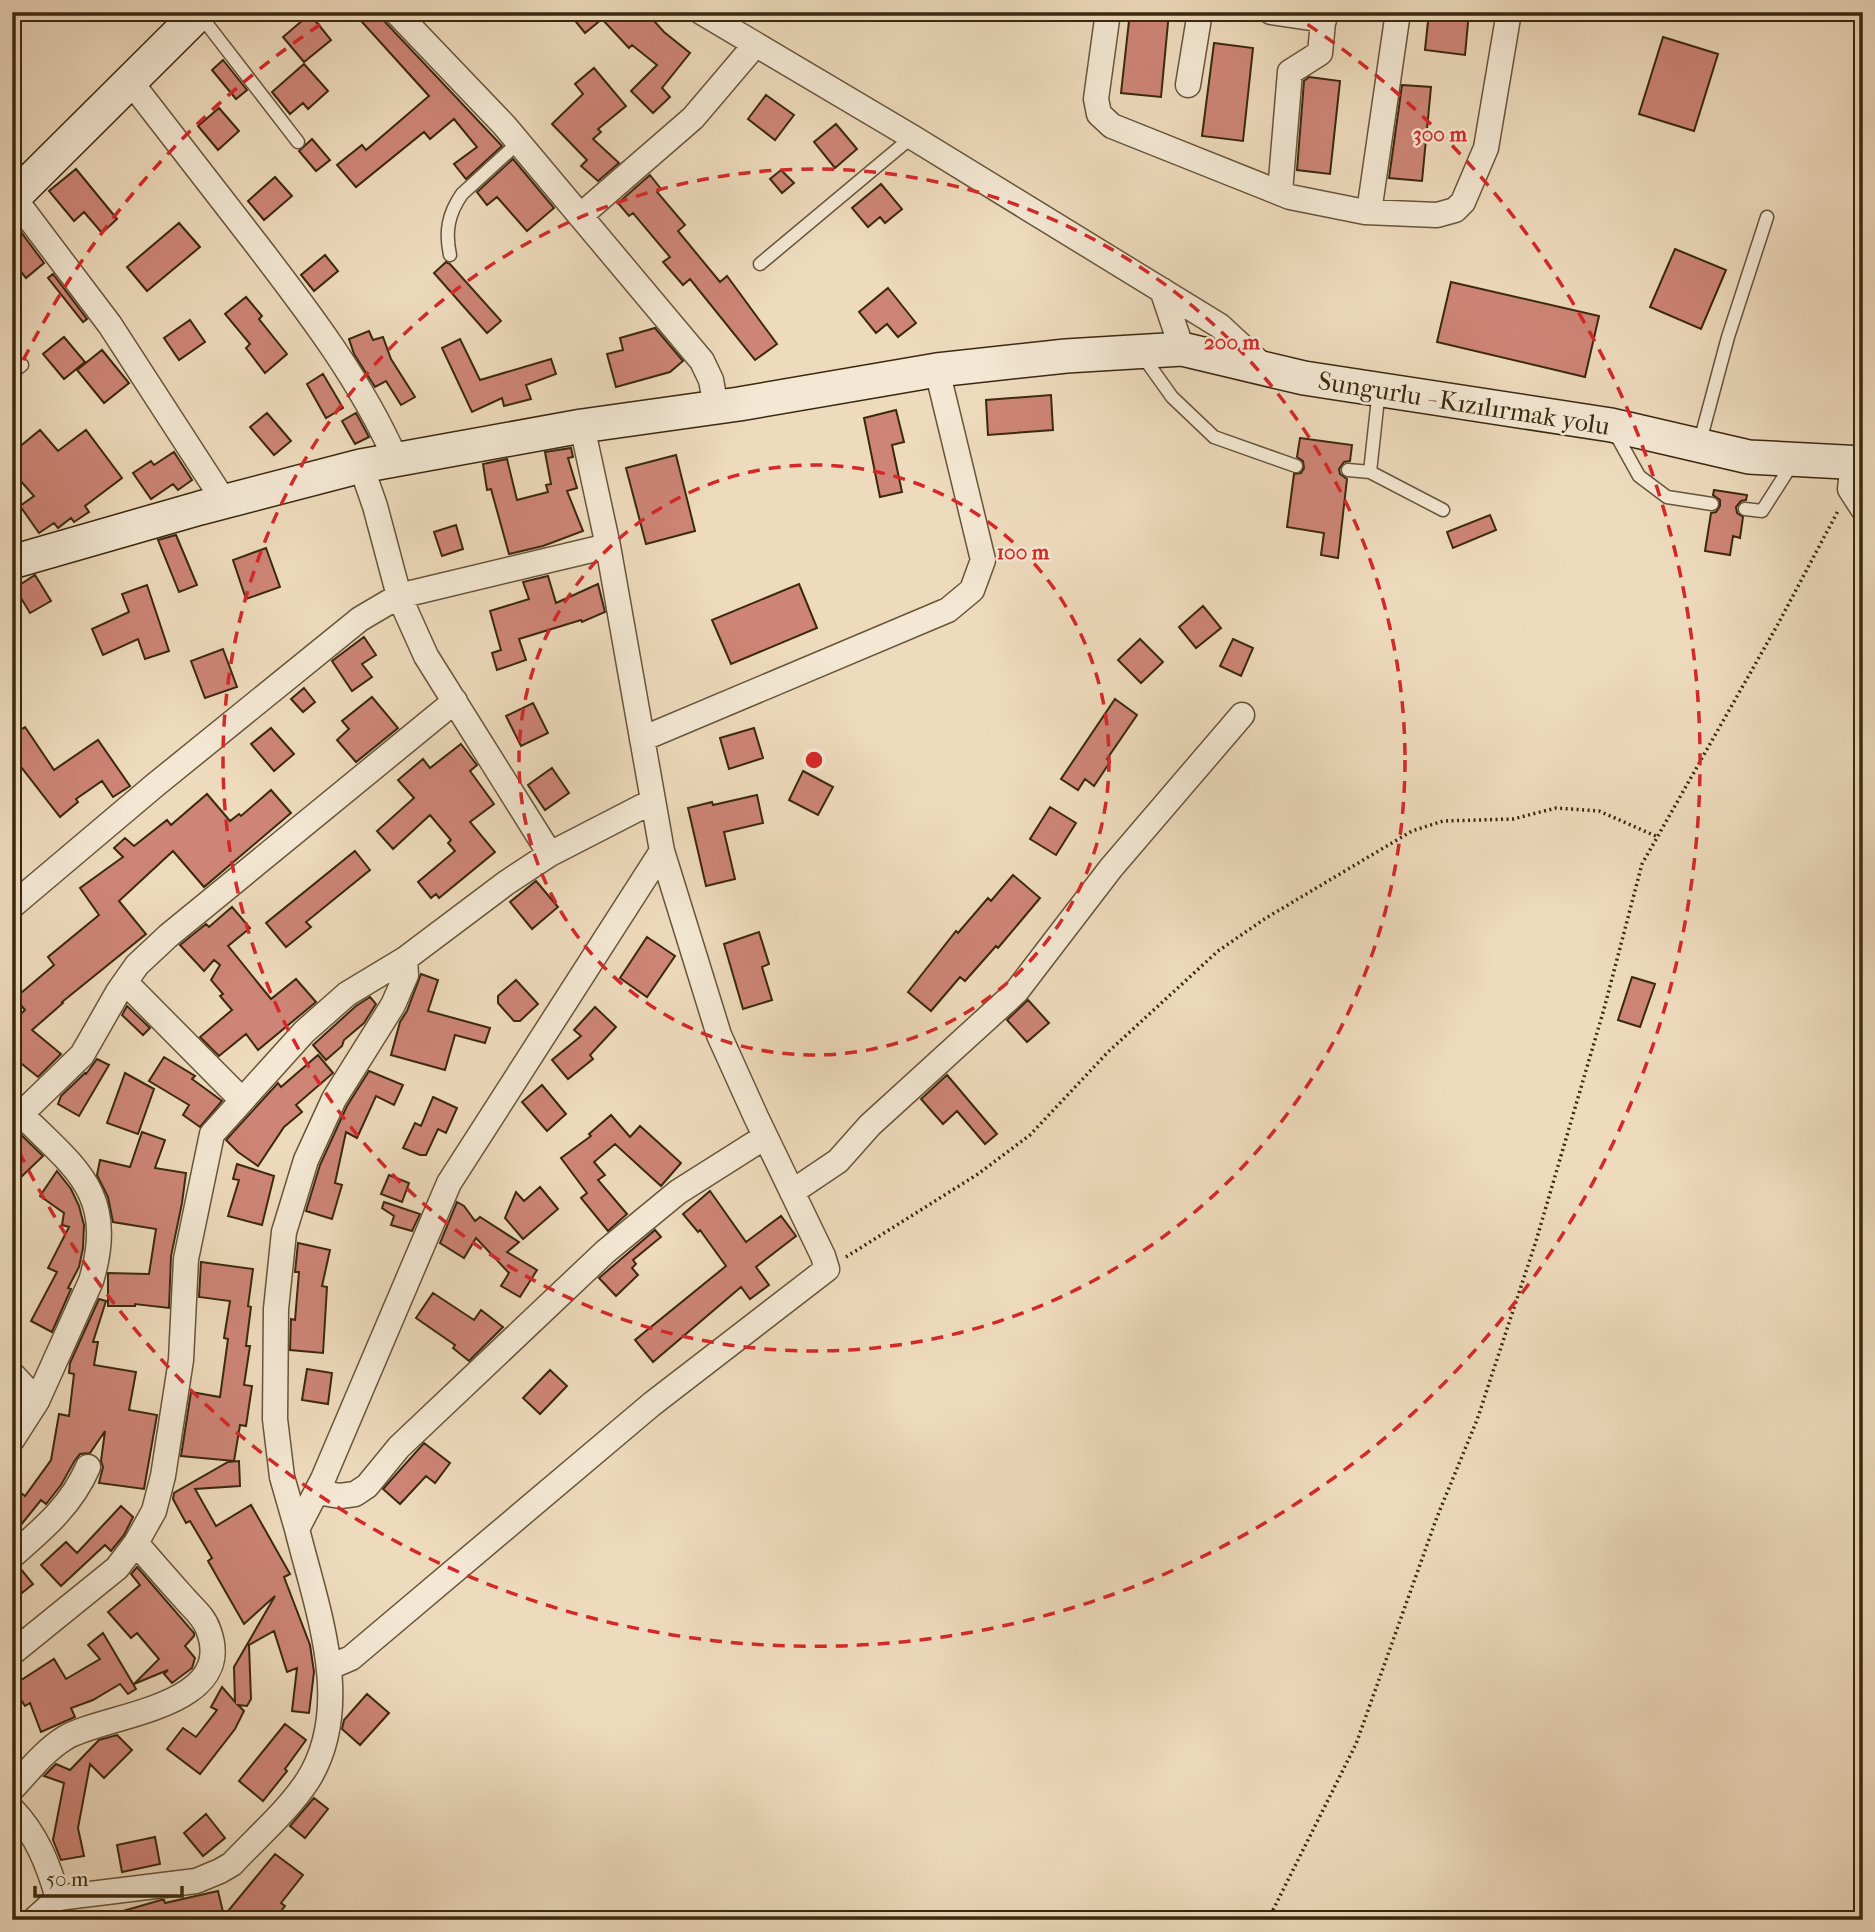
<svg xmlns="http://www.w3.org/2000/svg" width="1875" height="1932" font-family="'IM FELL French Canon',serif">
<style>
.building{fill:#ce8577;stroke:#3a280f;stroke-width:2}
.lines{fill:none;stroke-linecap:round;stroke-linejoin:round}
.lane-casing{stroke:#67553a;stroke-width:15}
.street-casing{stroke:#67553a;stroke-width:27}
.secondary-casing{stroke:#3a280f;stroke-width:36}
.path{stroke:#3a280f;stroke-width:3.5;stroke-dasharray:2 3.5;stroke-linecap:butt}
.lane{stroke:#f4e8d4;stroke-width:12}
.street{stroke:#f4e8d4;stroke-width:24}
.secondary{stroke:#f4e8d4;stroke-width:33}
.ring{fill:none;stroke:#d62828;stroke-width:3.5;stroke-dasharray:12 9}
.labels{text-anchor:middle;stroke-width:5;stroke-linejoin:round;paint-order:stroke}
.street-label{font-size:26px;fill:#3a280f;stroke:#f4e8d4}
.centre{fill:#d62828;stroke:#f4e8d4;stroke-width:3.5}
.ring-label{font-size:21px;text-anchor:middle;font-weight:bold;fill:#d62828;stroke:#f4e8d4;stroke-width:5;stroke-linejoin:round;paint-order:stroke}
</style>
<rect width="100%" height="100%" fill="#eedbbd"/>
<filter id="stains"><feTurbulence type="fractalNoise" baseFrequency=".00286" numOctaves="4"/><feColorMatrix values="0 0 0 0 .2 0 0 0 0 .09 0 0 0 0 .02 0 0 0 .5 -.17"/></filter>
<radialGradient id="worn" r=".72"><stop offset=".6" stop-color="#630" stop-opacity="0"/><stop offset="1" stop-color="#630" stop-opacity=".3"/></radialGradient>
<path class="building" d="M353,12H382L385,22L502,146L466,179L454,164L477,147L454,119L430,139L424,132L356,187L337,165L362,145L366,150L429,96Z
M568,12H646L664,32L690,53L662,88L670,97L653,113L631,91L657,65L632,45L629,48L602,19L585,33Z
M1130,12H1169L1161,97L1121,93Z
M1429,12H1469L1465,55L1425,50Z
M310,14L331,40L304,62L283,37Z
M1663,37L1718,54L1694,131L1639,114Z
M1214,43L1253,48L1243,141L1202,136Z
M223,60L247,90L236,99L212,70Z
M304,64L328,91L308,109L303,103L290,114L272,92Z
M594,68L626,106L598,129L601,132L593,139L619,163L598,181L581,166L587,160L552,124L583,94L575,84Z
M1309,77L1340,81L1330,174L1297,170L1304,81Z
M1402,85L1431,87L1422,181L1389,178Z
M766,95L794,115L775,140L748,119Z
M219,108L239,131L218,150L198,126Z
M836,124L857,149L835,168L814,142Z
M312,139L330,160L316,171L299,151Z
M513,159L554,208L527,231L497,197L487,205L477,192Z
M76,169L117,219L102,233L84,212L74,221L49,191Z
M781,170L794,183L782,193L770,179Z
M650,175L661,189L657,192L685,225L678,231L720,282L727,276L777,344L755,360L690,279L683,285L663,262L670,257L633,213L629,216L618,203Z
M275,177L292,196L264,220L248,201Z
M881,184L902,209L885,223L880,217L868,227L852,208Z
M179,223L200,247L147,291L127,267Z
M18,228L44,263L26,278L12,261V233Z
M1675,249L1726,270L1701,329L1650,307Z
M325,255L338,271L314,291L301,275Z
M446,262L450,264L501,321L487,333L434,273Z
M53,274L87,319L83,322L48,278Z
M1451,282L1599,316L1585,377L1437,342Z
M888,288L916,323L898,337L887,324L876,333L859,312Z
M246,297L262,316L259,319L287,354L265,373L246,348L250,344L225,314Z
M190,320L205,342L179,360L164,338Z
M655,328L683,361L670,372L616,387L607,354L623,350L620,338Z
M369,331L373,340L383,337L391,359L415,397L401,405L386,381L375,387L354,354L349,339Z
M64,337L85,362L64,379L43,354Z
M460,339L480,380L551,359L556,374L526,385L531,399L504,406L502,398L472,412L442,348Z
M102,350L129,383L104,403L77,370Z
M323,374L343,408L326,418L307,384Z
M1051,395L1053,430L988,435L986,400Z
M896,410L904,442L892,445L902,492L880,497L864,418Z
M267,413L291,441L274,455L250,427Z
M356,413L369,437L355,444L342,421Z
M40,430L58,451L86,430L122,478L85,506L89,512L74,522L71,518L58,528L54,523L39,533L20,506L34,496L12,471V453Z
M1300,438L1352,445L1350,461L1344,462L1339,469L1340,474L1347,479L1338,558L1321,555L1324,533L1287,527L1294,474L1301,473L1304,468L1303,461L1297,457Z
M571,448L573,457L568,458L577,488L567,491L583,531L543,546L509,554L491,489L487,490L483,464L507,459L517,500L548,492L546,485L551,484L545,452Z
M174,452L192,480L178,490L173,484L151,499L133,473L151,461L154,465Z
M676,455L695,531L646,544L626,468Z
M1714,490L1747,495L1746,500L1741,501L1736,507L1737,513L1743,517L1740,538L1733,536L1730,555L1705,551L1711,513L1716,512L1720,506V500L1713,495Z
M1490,515L1496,530L1453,548L1447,532Z
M456,525L463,549L442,556L434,532Z
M176,535L197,585L179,592L158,540Z
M266,548L280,587L246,599L233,560Z
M35,575L51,601L30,613L15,588Z
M548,576L556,603L598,584L605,612L582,622L581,620L519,639L526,660L497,670L492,653L501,650L490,611L529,599L523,582Z
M799,584L817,628L731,664L712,620Z
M147,585L169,651L145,659L138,639L103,655L92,629L129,612L122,594Z
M1203,606L1221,628L1196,648L1179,627Z
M364,637L376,655L362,664L372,677L352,691L332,661Z
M1140,639L1163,662L1141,683L1118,660Z
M1233,639L1253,648L1241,676L1220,666Z
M223,649L237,687L205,698L191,661Z
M304,688L315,702L303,712L291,699Z
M372,697L398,728L356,762L337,740L349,729L342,721Z
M1115,699L1137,715L1107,759L1110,762L1094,786L1085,779L1078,790L1061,779Z
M533,703L548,733L521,746L506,716Z
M25,727L54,770L98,740L130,786L113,797L102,781L76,799L78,802L60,817L21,767L12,774V735Z
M271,728L294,754L274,771L251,744Z
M754,728L763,758L729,769L720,738Z
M461,744L477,765L470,771L494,804L470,822L495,852L439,898L436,894L431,898L418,882L455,851L448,843L451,840L430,815L393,849L377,831L414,798L398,780L423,759L430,768Z
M552,768L569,793L545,810L528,785Z
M803,771L833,787L818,815L789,800Z
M271,790L291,813L204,887L173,851L119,901L146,934L62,1002L63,1003L32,1030L61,1054L38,1077L12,1056V1022L25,1010L15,998L54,965L48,957L99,915L80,888L123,857L114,848L125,838L134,846L167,820L171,825L207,794L230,821L239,814L241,816Z
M757,795L763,823L724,832L735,879L706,886L688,808L712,802L713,805Z
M1050,807L1076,823L1056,855L1030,839Z
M355,851L370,870L306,922L311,927L286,947L266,923Z
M1013,875L1040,898L998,948L996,946L965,981L960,977L931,1011L908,992L956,931L958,933L988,898L991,901Z
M536,881L558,907L532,929L510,902Z
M232,907L250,928L228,946L271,999L296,979L316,1002L258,1050L246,1034L219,1056L200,1037L232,1010L220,996L223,994L211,980L220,965L214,960L204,971L180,945L206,924L209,927Z
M759,932L769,964L762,967L772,1000L743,1009L724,944Z
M647,937L675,956L647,997L620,978Z
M421,974L438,980L428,1011L490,1028L485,1043L455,1035L445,1070L391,1055L400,1022L407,1011Z
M1632,977L1655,984L1640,1027L1618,1020Z
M516,980L538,1004L520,1021H514L498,1003V996Z
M370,997L376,1004L364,1023L344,1040L342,1046L326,1060L313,1045L356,1006Z
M1028,1000L1049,1023L1027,1042L1007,1020Z
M127,1006L150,1028L143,1035L122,1015Z
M595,1007L616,1027L590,1055L593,1059L568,1079L552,1060L581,1036L574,1030Z
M318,1055L333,1073L296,1105L302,1112L284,1127L258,1166L238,1152L226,1140L278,1083L281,1087Z
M164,1057L195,1076L192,1079L222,1101L200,1127L183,1115L189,1105L149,1081Z
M97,1059L109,1065L79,1116L58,1104L61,1096L85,1073L86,1074Z
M369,1071L403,1085L394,1105L376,1096L357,1138L346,1132L335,1183L342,1185L332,1219L306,1211L320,1165L347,1106Z
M125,1073L154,1089L138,1134L107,1123Z
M947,1075L997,1134L985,1144L957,1111L943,1124L921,1099Z
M542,1085L566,1114L547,1131L522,1102Z
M433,1097L457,1108L446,1133L438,1129L426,1155H420L403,1148L415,1123L421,1126Z
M611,1115L630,1137L640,1126L681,1163L661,1186L615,1144L594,1162L605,1175L598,1180L627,1214L608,1231L581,1198L587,1193L561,1158L591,1136L589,1134Z
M12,1126L43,1156L20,1178L12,1170Z
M142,1132L165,1140L155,1168L186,1173L182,1203L171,1256L169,1308L135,1304V1306H108V1273L149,1274L156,1229L113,1222L108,1197L97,1175L100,1160L130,1167Z
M237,1164L274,1176L262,1225L228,1216L239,1180L233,1179Z
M57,1171L71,1189L79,1206L84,1225L83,1248L79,1267L68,1288L71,1289L52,1332L31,1321L57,1272L48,1268L69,1227L62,1225L64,1213L40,1196Z
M389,1175L409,1183L402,1202L381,1194Z
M540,1187L558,1209L523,1239L505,1218L516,1192L524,1201Z
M710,1191L746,1242L781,1216L796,1236L756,1267L769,1285L750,1299L741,1287L653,1362L635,1340L726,1266L700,1230L698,1232L683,1214Z
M384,1202L420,1214L412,1231L391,1225L394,1216L382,1208Z
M457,1202L464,1206L475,1221L480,1217L519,1242L507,1252L537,1270L520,1297L501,1286L509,1273L476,1238L464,1258L440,1243Z
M655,1230L661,1237L633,1260L636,1264L632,1268L638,1275L616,1296L599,1278Z
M298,1243L330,1250L322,1286L327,1287L323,1353L290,1350L291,1319L295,1320L299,1272H295Z
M201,1262L253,1269L248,1306L251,1307L246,1346H250L244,1385L252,1386L246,1426L240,1425L234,1461L181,1456L191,1392L220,1397L228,1339L224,1338L230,1301L199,1297Z
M433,1293L474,1320L481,1310L503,1327L469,1361L453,1348L455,1345L416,1318Z
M99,1299L106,1301L93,1342H98L94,1365L136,1372L129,1410L157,1415L144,1489L99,1483L103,1467L101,1461L105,1431L90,1453L80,1454L75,1460L61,1485L46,1504L41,1500L12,1536V1486L25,1496L51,1460L59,1414L69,1416L74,1374L69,1373L70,1363Z
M307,1369L332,1373L328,1404L302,1400Z
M550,1370L567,1386L540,1414L523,1398Z
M424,1443L450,1463L435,1483L426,1476L400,1504L383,1489Z
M239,1461L240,1486L195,1489L216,1526L251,1505L290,1574L284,1577L310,1645L314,1672L309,1713L292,1711L297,1668L287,1672L274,1631L249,1645L251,1699L247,1706L238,1705L244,1711L235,1729L200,1774L167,1749L183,1728L196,1737L217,1710L211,1707L222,1687L235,1702L234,1667L275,1596L244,1624L208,1561L212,1558L190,1521L186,1523L173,1499L174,1493L228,1462Z
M121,1506L133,1517L124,1535L111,1551L105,1545L61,1586L41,1565L66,1542L77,1553Z
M137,1567L194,1633V1636L185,1646L195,1658L192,1668L172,1683L164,1674L168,1670L134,1684L159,1659L137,1633L131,1638L108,1612L140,1585L131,1574Z
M20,1568L33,1584L12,1601V1571Z
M103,1633L136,1689L128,1694L120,1684L93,1700L71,1708L75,1717L41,1732L30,1703L25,1706L12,1686L54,1659L66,1679L100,1659L88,1645Z
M367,1694L389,1713L360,1745L342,1729L344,1720Z
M285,1724L306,1740L285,1769L287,1771L263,1801L239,1781Z
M117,1735L132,1750L104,1778L90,1764L78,1828L84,1856L61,1860L53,1840L64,1783L44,1776L56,1764L70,1770L99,1740Z
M314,1798L328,1809L305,1838L290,1826Z
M206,1814L225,1838L203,1856L184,1833Z
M155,1837L160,1864L122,1872L117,1845Z
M275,1854L303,1875L281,1903L285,1906L274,1920H109V1915L161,1900H164L165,1903L218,1891L224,1916Z"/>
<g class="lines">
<defs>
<path id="lane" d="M200,15L298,142
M450,255C445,232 448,214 462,194L519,142
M760,264L912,137
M1142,355L1172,397L1214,437L1296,466
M12,373L22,365
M1614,431L1639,476L1667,497L1712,504
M1699,445L1728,337L1767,217
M1348,470L1370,472L1443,510
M1370,472L1379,389
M1745,509L1762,511L1794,461"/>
<path id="street" d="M396,12L504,125L702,361L711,380L716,407
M701,12L912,137L1220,326L1265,368
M1108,12L1096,99L1099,114L1112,126L1290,197L1365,212L1437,215L1455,210L1463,202L1486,148L1509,12
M1271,12L1324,20
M130,81C172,135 213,188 254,241C307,310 361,380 396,460
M1188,85L1200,12
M1280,192L1290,72L1320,53L1324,12
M14,198L110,325L224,501
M1369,212L1398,12
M580,216L693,118L755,45
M1162,290L1182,349
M1853,463L1850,489L1863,509
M361,466L375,506L399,596L426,656L550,854
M642,739L948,610L972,590L983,560L937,370
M12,906L154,786L360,619L399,596L608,546
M125,982L242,1100
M12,1105C70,1165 119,1189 91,1281L37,1401L12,1440
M21,1114L82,1055L118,992L137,965L168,936L455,701
M792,1192L838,1161L870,1125L1016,992L1111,868L1242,715
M12,1374L37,1401
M317,1492L340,1496L355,1494L367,1486L399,1447L605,1252L678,1192L765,1137
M297,1529L282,1477L275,1419L276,1309L284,1232L306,1160L334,1099L393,1005L406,975L405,959
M12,1556C43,1529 71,1506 88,1467
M12,1653L117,1568L136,1543L154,1511L163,1476L181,1360L186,1259L212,1134L304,1032L347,994L405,959L506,883L550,854L653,801
M330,1667L351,1658L652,1404L827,1269L823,1256L756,1117L719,1035L662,851L608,546L582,426
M12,1789C29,1771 44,1751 65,1738C104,1714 239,1709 208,1629C204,1617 193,1608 185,1599C169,1581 152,1562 136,1543
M12,1809C37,1835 48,1864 58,1898
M34,1920L58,1898L196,1881L220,1871L232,1864C257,1837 288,1811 308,1780C355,1705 316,1607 297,1529L323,1479L449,1183L662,851"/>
<path id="secondary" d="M12,199L200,12
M12,562L200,508L361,466L582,426L739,404L937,370L1066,356L1182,349L1304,378L1611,425L1749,457L1863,463"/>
</defs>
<use href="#lane" class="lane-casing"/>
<use href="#street" class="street-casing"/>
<use href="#secondary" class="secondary-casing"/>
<path class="path" d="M846,1257L978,1174L1030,1135L1108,1052L1218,951L1266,918L1412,831L1443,821L1513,819L1556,808L1599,811L1658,837
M1268,1920L1356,1744L1437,1517L1477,1420L1536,1241L1604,1009L1642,864L1778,624L1839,509"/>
<use href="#lane" class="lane"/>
<use href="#street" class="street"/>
<use href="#secondary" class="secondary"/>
</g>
<g class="ring">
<circle cx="814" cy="760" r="295"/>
<circle cx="814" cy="760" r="591"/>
<path d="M14 379A886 886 0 0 1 338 13M1290 13A886 886 0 1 1 14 1141"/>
</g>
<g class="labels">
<g class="street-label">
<text transform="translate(1464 403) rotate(9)" y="9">Sungurlu - Kızılırmak yolu</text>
</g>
</g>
<circle cx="814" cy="760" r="10" class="centre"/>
<g class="ring-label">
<text x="1440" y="141">300 m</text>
<text x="1232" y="349">200 m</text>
<text x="1023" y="559">100 m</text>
</g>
<rect width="1875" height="1932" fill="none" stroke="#eedbbd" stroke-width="42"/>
<rect x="14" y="14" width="1847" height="1904" fill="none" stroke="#3a280f" stroke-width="3.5"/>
<rect x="21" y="21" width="1833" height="1890" fill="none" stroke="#3a280f" stroke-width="2"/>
<path d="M35 1886v10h147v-10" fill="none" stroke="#3a280f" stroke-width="3.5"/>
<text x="46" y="1886" font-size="21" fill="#3a280f" stroke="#f4e8d4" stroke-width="5" paint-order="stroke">50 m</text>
<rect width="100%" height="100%" filter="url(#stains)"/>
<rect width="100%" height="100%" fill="url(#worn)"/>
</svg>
